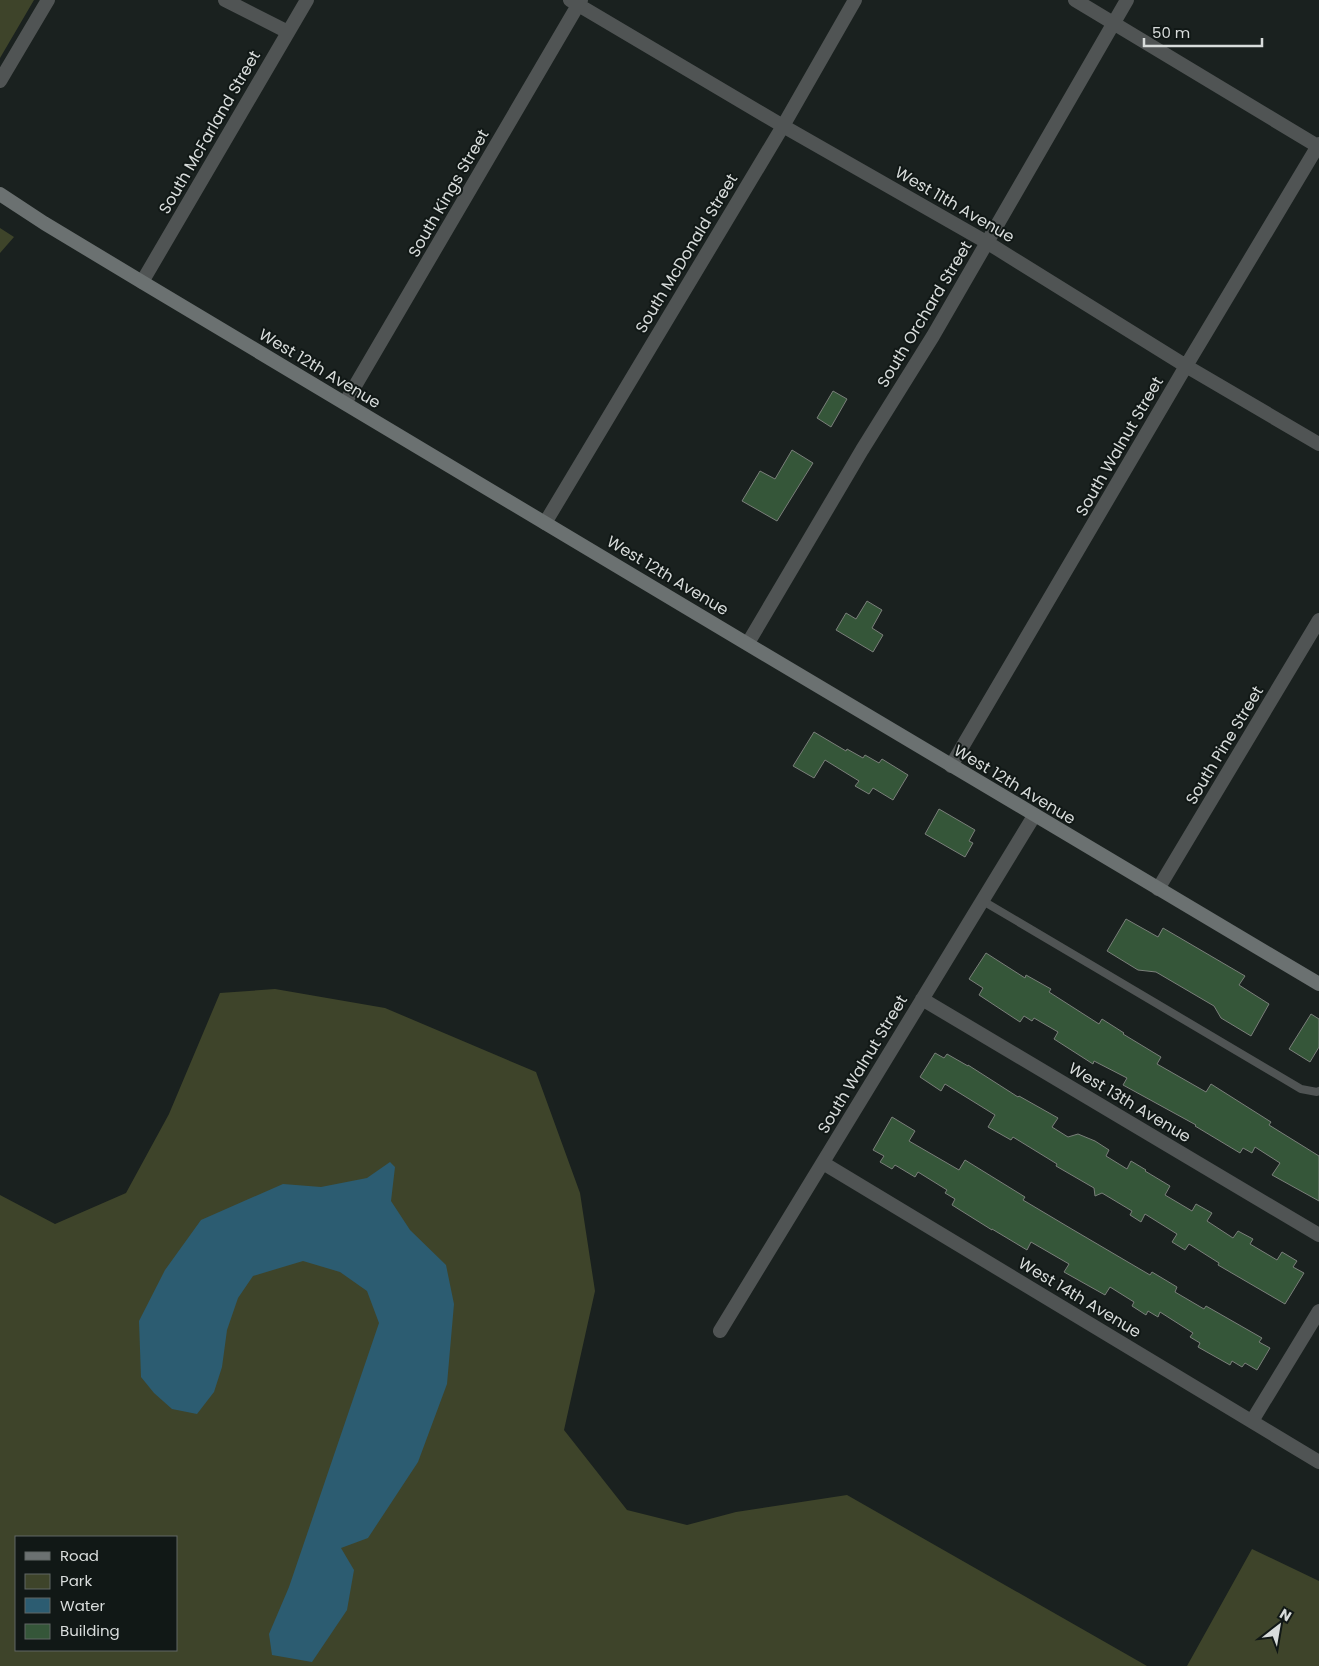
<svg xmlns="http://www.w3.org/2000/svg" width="1319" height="1666" font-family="Poppins,sans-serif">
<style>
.green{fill:#3e442a;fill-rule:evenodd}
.water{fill:#2c5c71}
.building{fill:#355639;stroke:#7a7f7a}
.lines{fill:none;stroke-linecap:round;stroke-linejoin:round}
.service{stroke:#505454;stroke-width:8}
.minor{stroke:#505454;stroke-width:14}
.secondary{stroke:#6b7171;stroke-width:14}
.labels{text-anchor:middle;stroke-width:4;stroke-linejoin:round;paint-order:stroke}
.street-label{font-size:16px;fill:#d8dcdb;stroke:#111816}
</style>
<rect width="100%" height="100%" fill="#1a211f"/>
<path class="green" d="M0,0H34L0,58Z
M0,228L14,237L0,253Z
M275,989L385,1008L536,1072L580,1193L595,1291L564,1430L627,1510L687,1525L736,1512L847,1495L1147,1666H0V1195L55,1224L126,1193L169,1114L220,993ZM16,1537H176V1650H16Z
M1252,1549L1319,1581V1666H1187Z"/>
<path class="water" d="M390,1162L395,1167L391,1201L410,1230L446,1265L454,1304L447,1384L418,1462L368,1538L341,1548L354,1570L347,1610L312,1662L272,1655L269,1634L289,1587L379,1323L367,1291L340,1272L303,1261L253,1276L238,1298L227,1330L222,1367L214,1392L197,1414L172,1409L154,1393L141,1377L139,1321L165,1270L201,1220L283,1184L321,1187L367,1178Z"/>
<path class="building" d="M833,391L847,399L831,427L817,418Z
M792,450L813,463L777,521L742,501L760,471L775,479Z
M867,601L882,610L872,628L883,635L873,652L836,630L846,613L856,619Z
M814,732L846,751L847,749L863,758L865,755L879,763L882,759L908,775L893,800L873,788L869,794L855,786L859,781L825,760L814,778L793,766Z
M939,809L975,830L969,841L973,843L965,857L925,834Z
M1126,919L1158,937L1163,928L1245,976L1239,985L1269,1004L1251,1036L1221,1018L1214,1006L1156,972L1138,970L1107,951Z
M986,953L1025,978L1026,975L1051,989L1049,992L1099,1024L1102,1019L1124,1033L1123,1034L1161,1057L1157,1064L1206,1092L1211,1084L1271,1122L1269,1125L1319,1156V1201L1272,1175L1280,1163L1255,1147L1252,1153L1243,1148L1240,1153L1195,1126L1196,1125L1123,1085L1127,1078L1094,1061L1093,1064L1054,1039L1058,1032L1034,1018L1032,1021L1024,1016L1020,1022L979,995L983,988L969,979Z
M1311,1014L1319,1019V1047L1310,1062L1289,1049Z
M935,1053L944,1058L947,1054L968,1066V1065L1018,1097L1019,1096L1058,1118L1052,1127L1068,1137L1078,1134L1095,1141L1109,1150L1106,1156L1127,1169L1131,1161L1146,1170L1145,1171L1170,1186L1165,1195L1192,1211L1196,1204L1212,1213L1207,1221L1233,1238L1238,1231L1253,1239L1250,1244L1277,1260L1282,1252L1297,1261L1293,1267L1304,1273L1285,1304L1218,1265L1219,1263L1189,1244L1185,1250L1172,1242L1177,1234L1145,1214L1141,1222L1130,1215L1132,1211L1102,1193L1095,1196L1094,1188L1056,1166L1057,1164L1013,1137L1011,1140L988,1127L995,1115L945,1084L941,1091L920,1077Z
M892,1117L915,1131L909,1141L959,1170L965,1160L1025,1197L1023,1200L1070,1228L1150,1275L1152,1272L1177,1287L1175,1292L1204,1309L1206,1306L1262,1338L1259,1342L1270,1348L1257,1370L1245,1363L1242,1367L1232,1361L1230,1365L1198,1347L1200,1343L1190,1337L1193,1333L1160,1312L1158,1317L1148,1311L1146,1315L1132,1306L1134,1302L1110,1287L1105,1295L1064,1272L1069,1264L1031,1242L1027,1250L992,1229V1230L952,1205L955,1199L945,1193L947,1190L918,1172L915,1177L895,1165L892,1169L880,1162L884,1156L873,1150Z"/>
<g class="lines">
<path class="service" d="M983,901L1301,1089L1317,1092L1319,1091"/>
<path class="minor" d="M225,0L288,32
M570,0L783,126L988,243L1186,366L1319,444
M1075,0L1319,147
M0,81L48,0
M142,282L307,0
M345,403L581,0
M545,523L783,126L855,0
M748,643L862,450L933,336L1127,0
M951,766L1186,366L1319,144
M1158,889L1319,620
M922,999L1319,1235
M823,1163L1319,1462
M720,1331L1034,816
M1252,1421L1319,1311"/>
<path class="secondary" d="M0,194L44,223L142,282C534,516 926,752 1319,984"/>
</g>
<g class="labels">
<g class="street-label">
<text transform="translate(209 132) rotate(-60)" y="6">South McFarland Street</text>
<text transform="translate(448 193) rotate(-60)" y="6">South Kings Street</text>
<text transform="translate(955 204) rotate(30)" y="6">West 11th Avenue</text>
<text transform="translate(686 253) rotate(-59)" y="6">South McDonald Street</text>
<text transform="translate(924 314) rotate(-59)" y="6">South Orchard Street</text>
<text transform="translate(320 368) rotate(31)" y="6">West 12th Avenue</text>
<text transform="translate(1119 446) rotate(-60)" y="6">South Walnut Street</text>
<text transform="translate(668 575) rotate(31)" y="6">West 12th Avenue</text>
<text transform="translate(1224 745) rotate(-59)" y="6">South Pine Street</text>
<text transform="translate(1015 784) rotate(31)" y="6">West 12th Avenue</text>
<text transform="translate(862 1064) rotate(-59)" y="6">South Walnut Street</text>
<text transform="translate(1130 1102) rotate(31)" y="6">West 13th Avenue</text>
<text transform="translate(1080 1297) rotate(31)" y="6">West 14th Avenue</text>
</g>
</g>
<rect x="15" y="1536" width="162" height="115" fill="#111816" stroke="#616665"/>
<rect x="25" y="1552" width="25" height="8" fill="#6b7171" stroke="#616665"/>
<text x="60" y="1561" font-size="15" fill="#d8dcdb">Road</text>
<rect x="25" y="1574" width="25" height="15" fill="#3e442a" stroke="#616665"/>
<text x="60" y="1586" font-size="15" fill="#d8dcdb">Park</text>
<rect x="25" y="1598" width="25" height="15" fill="#2c5c71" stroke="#616665"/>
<text x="60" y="1611" font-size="15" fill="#d8dcdb">Water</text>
<rect x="25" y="1624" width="25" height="15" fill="#355639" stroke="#616665"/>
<text x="60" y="1636" font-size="15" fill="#d8dcdb">Building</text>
<g transform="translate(1279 1626) rotate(31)" stroke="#111816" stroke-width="4" paint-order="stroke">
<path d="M0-4L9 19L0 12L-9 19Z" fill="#d8dcdb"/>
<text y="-8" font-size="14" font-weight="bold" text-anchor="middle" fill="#d8dcdb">N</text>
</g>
<path d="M1144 38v8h118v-8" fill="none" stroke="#d8dcdb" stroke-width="2.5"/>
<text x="1152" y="38" font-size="15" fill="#d8dcdb" stroke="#111816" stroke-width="4" paint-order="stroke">50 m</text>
</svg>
